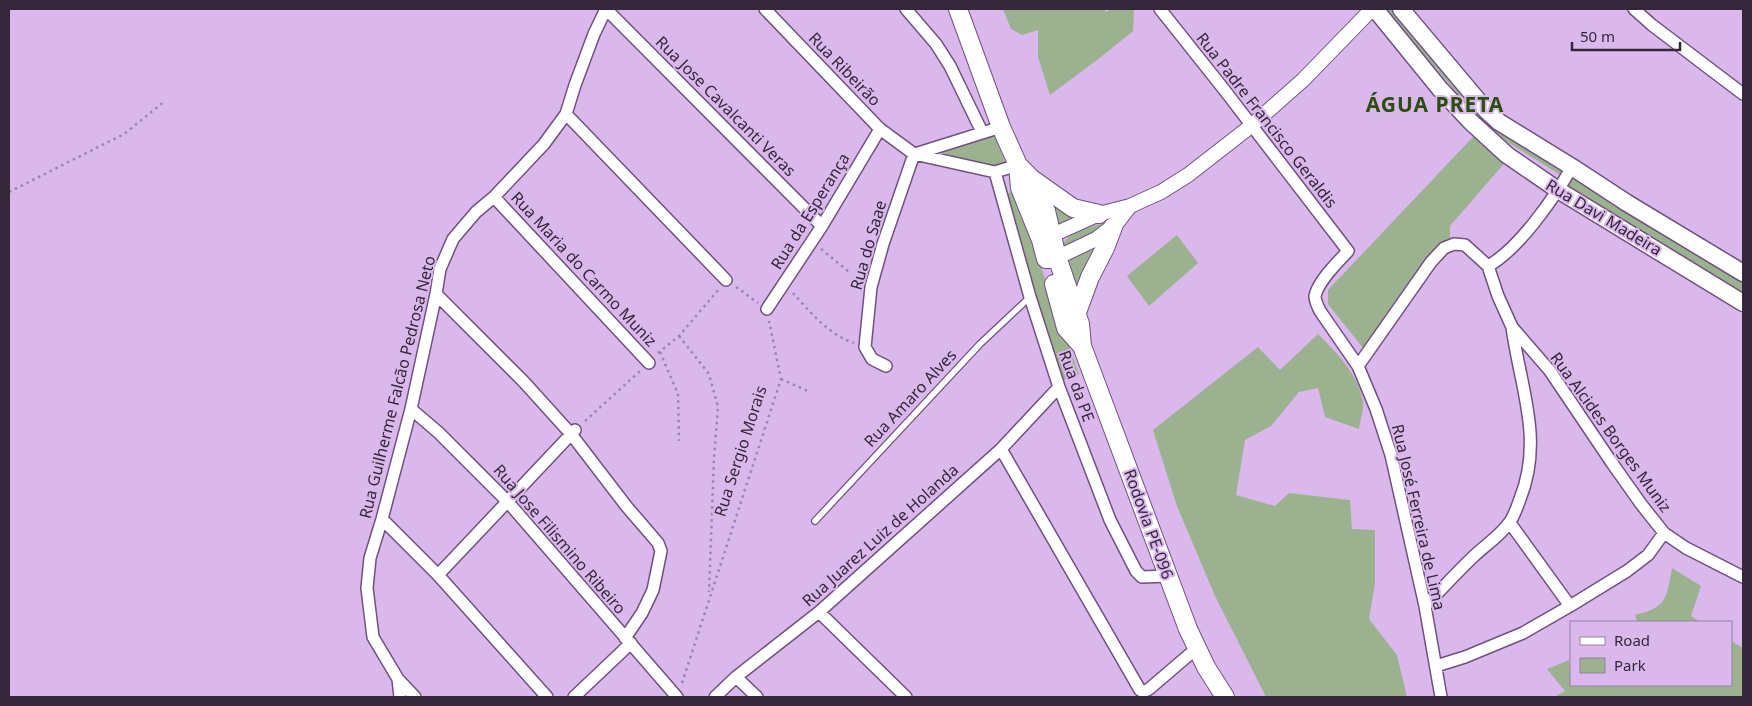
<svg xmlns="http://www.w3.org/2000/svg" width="1752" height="706" font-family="'Noto Sans',sans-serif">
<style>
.green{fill:#9cb190}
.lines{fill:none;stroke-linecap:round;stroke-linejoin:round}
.service-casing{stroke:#70517f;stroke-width:8}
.minor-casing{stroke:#70517f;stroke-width:14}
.tertiary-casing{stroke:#70517f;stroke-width:16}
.secondary-casing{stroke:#70517f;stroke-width:19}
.primary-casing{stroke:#70517f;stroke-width:20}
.path{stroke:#9e84ab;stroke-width:2.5;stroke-dasharray:2.5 4;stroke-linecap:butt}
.service{stroke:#fff;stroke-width:5.5}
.minor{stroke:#fff;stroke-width:11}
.tertiary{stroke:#fff;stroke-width:14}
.secondary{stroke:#fff;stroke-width:16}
.primary{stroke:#fff;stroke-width:18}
.labels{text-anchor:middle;stroke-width:4;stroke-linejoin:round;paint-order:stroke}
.street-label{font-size:16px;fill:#35273b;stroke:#dab8eb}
.district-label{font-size:21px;font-weight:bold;letter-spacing:1px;fill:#2b4e0e;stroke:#dab8eb}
</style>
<rect width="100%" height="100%" fill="#dab8eb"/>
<path class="green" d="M1003,9H1104L1106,12L1111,9H1134L1133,31L1097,60L1050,95L1038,57V30L1022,35L1011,29Z
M1385,9H1407L1483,104L1564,170L1562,176L1506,141L1481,121Z
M995,134L1006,165L993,169L943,156L941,152Z
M1485,134L1508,159L1450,226V238L1409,305L1363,348L1328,304V290L1472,138Z
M1573,173L1743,273V299L1563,189Z
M1041,190L1077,216L1057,228Z
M1014,191L1079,374L1063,380L1003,195Z
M1103,222L1107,233L1068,248L1060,246L1071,235Z
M1177,235L1198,263L1149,306L1127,276Z
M1101,246L1076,304L1059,255L1078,256Z
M1318,334C1336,352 1359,375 1363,402C1364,410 1360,421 1359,429L1325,417L1318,388L1299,392L1271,426L1245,440L1236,495L1275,506L1289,493L1350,500L1352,529L1375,530V584L1369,619L1397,655L1407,697H1266L1215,596L1177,506L1153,430L1258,347L1280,370Z
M1672,568L1701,586L1691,616L1700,622H1637L1635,615C1668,607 1666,598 1672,568Z
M1731,641L1743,648V697H1554L1565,691L1547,669L1569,660L1571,685H1582L1584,687L1590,685H1731Z"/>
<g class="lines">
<defs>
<path id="service" d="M815,521L980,344L1030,297"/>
<path id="minor" d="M606,9L822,226
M765,9L880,129L914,154L995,172L1018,165
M906,9L936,44L950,66L982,132
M1160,9L1226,92L1348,251C1338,262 1318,281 1315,296C1315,301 1318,307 1320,311L1358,366L1376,409L1391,455L1425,606L1441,697
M1634,9L1652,25L1743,94
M566,114L726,280
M915,154L1001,127
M995,172L1030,297L1059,387L1110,520L1136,571L1142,577L1168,576
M494,197L649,363
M1488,266C1519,249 1554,198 1572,167
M436,294L524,382L571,434L627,507L658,543L661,551L653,590L642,613L625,638
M767,309L822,226L880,129
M886,366L872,359L865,347L871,287L883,244L914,154
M1358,366L1431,262L1444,248L1454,244L1465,245L1488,266L1498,296L1512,327L1550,371L1612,463L1641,504L1664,533L1686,548L1743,577
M411,409L439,433L508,502L677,697
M1001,449L1140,690L1143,692L1149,689L1197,648
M382,519L438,575L547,697
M1510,523L1570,606
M438,575L575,430
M1425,606C1441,590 1456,573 1473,557C1484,546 1500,536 1509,523C1514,517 1517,507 1520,499C1544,439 1520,387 1512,327
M819,612L906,697
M1436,666L1465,657L1523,633L1570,606L1627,571L1648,555L1664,533
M736,677L757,697
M398,679L415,697
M400,697L398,679L373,637L367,588L370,558L382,519L411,409L436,294L440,269L453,239L476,212L494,197L544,144L566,114L575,85L594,34L606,9
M574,697L631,643
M715,697L736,677L819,612L1001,449L1059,387"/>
<path id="tertiary" d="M1044,239L1099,214L1130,206L1161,192L1188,175L1251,126L1303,80L1372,9
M1050,261L1096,239L1117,223L1130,206"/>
<path id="secondary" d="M1375,9L1440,89L1471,122L1507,155L1558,190L1743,303
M1401,9L1486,110L1499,122L1572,167L1627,203L1743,273"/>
<path id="primary" d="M958,9L1001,127L1018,165L1020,188L1041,240L1046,259
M1018,165L1031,178L1046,211L1057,257L1080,324L1082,346L1188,629L1206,667L1225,697
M1032,179L1073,208L1099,214
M1054,284L1066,328L1082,346
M1076,315L1090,277L1105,248L1113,227"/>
</defs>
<use href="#service" class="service-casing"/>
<use href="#minor" class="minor-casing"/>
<use href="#tertiary" class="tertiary-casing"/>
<use href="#secondary" class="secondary-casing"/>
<use href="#primary" class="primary-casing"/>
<path class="path" d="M9,192L124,134L165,101
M821,249L849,272
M736,287L758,303
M793,293C810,312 829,335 854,343
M679,336L709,374L718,407L714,458L709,592
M660,352L678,394L679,441
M658,353L679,336L719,289
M781,379L810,392
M585,421L640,371
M682,683L781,379L769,321"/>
<use href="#service" class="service"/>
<use href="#minor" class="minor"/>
<use href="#tertiary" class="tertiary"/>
<use href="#secondary" class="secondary"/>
<use href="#primary" class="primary"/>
</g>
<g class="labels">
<g class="street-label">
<text transform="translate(845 69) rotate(46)" y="6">Rua Ribeirão</text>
<text transform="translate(726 106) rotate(45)" y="6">Rua Jose Cavalcanti Veras</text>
<text transform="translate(1267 120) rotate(52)" y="6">Rua Padre Francisco Geraldis</text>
<text transform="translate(810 211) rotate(-58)" y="6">Rua da Esperança</text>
<text transform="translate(1604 217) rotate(31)" y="6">Rua Davi Madeira</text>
<text transform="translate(868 245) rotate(-74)" y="6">Rua do Saae</text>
<text transform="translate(584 269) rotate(47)" y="6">Rua Maria do Carmo Muniz</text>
<text transform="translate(1077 386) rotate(70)" y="6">Rua da PE</text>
<text transform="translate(397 387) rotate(-76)" y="6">Rua Guilherme Falcão Pedrosa Neto</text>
<text transform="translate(910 398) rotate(-47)" y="6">Rua Amaro Alves</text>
<text transform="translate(1611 432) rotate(54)" y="6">Rua Alcides Borges Muniz</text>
<text transform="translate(740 451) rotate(-72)" y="6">Rua Sergio Morais</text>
<text transform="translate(1419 517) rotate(77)" y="6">Rua José Ferreira de Lima</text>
<text transform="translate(1149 524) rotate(70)" y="6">Rodovia PE-096</text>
<text transform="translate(880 535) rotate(-42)" y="6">Rua Juarez Luiz de Holanda</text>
<text transform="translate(560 539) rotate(49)" y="6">Rua Jose Filismino Ribeiro</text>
</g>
<g class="district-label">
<text x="1435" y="112">ÁGUA PRETA</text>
</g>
</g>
<rect width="1752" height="706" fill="none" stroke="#35273b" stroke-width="20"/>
<rect x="1570" y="621" width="162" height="65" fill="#dab8eb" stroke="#987ea5"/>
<rect x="1580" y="637" width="25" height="8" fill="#ffffff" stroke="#987ea5"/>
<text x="1614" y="646" font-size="15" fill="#35273b">Road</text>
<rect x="1580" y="658" width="25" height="15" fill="#9cb190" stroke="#987ea5"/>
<text x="1614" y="671" font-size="15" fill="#35273b">Park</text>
<path d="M1572 42v8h108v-8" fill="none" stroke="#35273b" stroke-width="2.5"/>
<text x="1580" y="42" font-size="15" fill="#35273b" stroke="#dab8eb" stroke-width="4" paint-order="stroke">50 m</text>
</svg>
